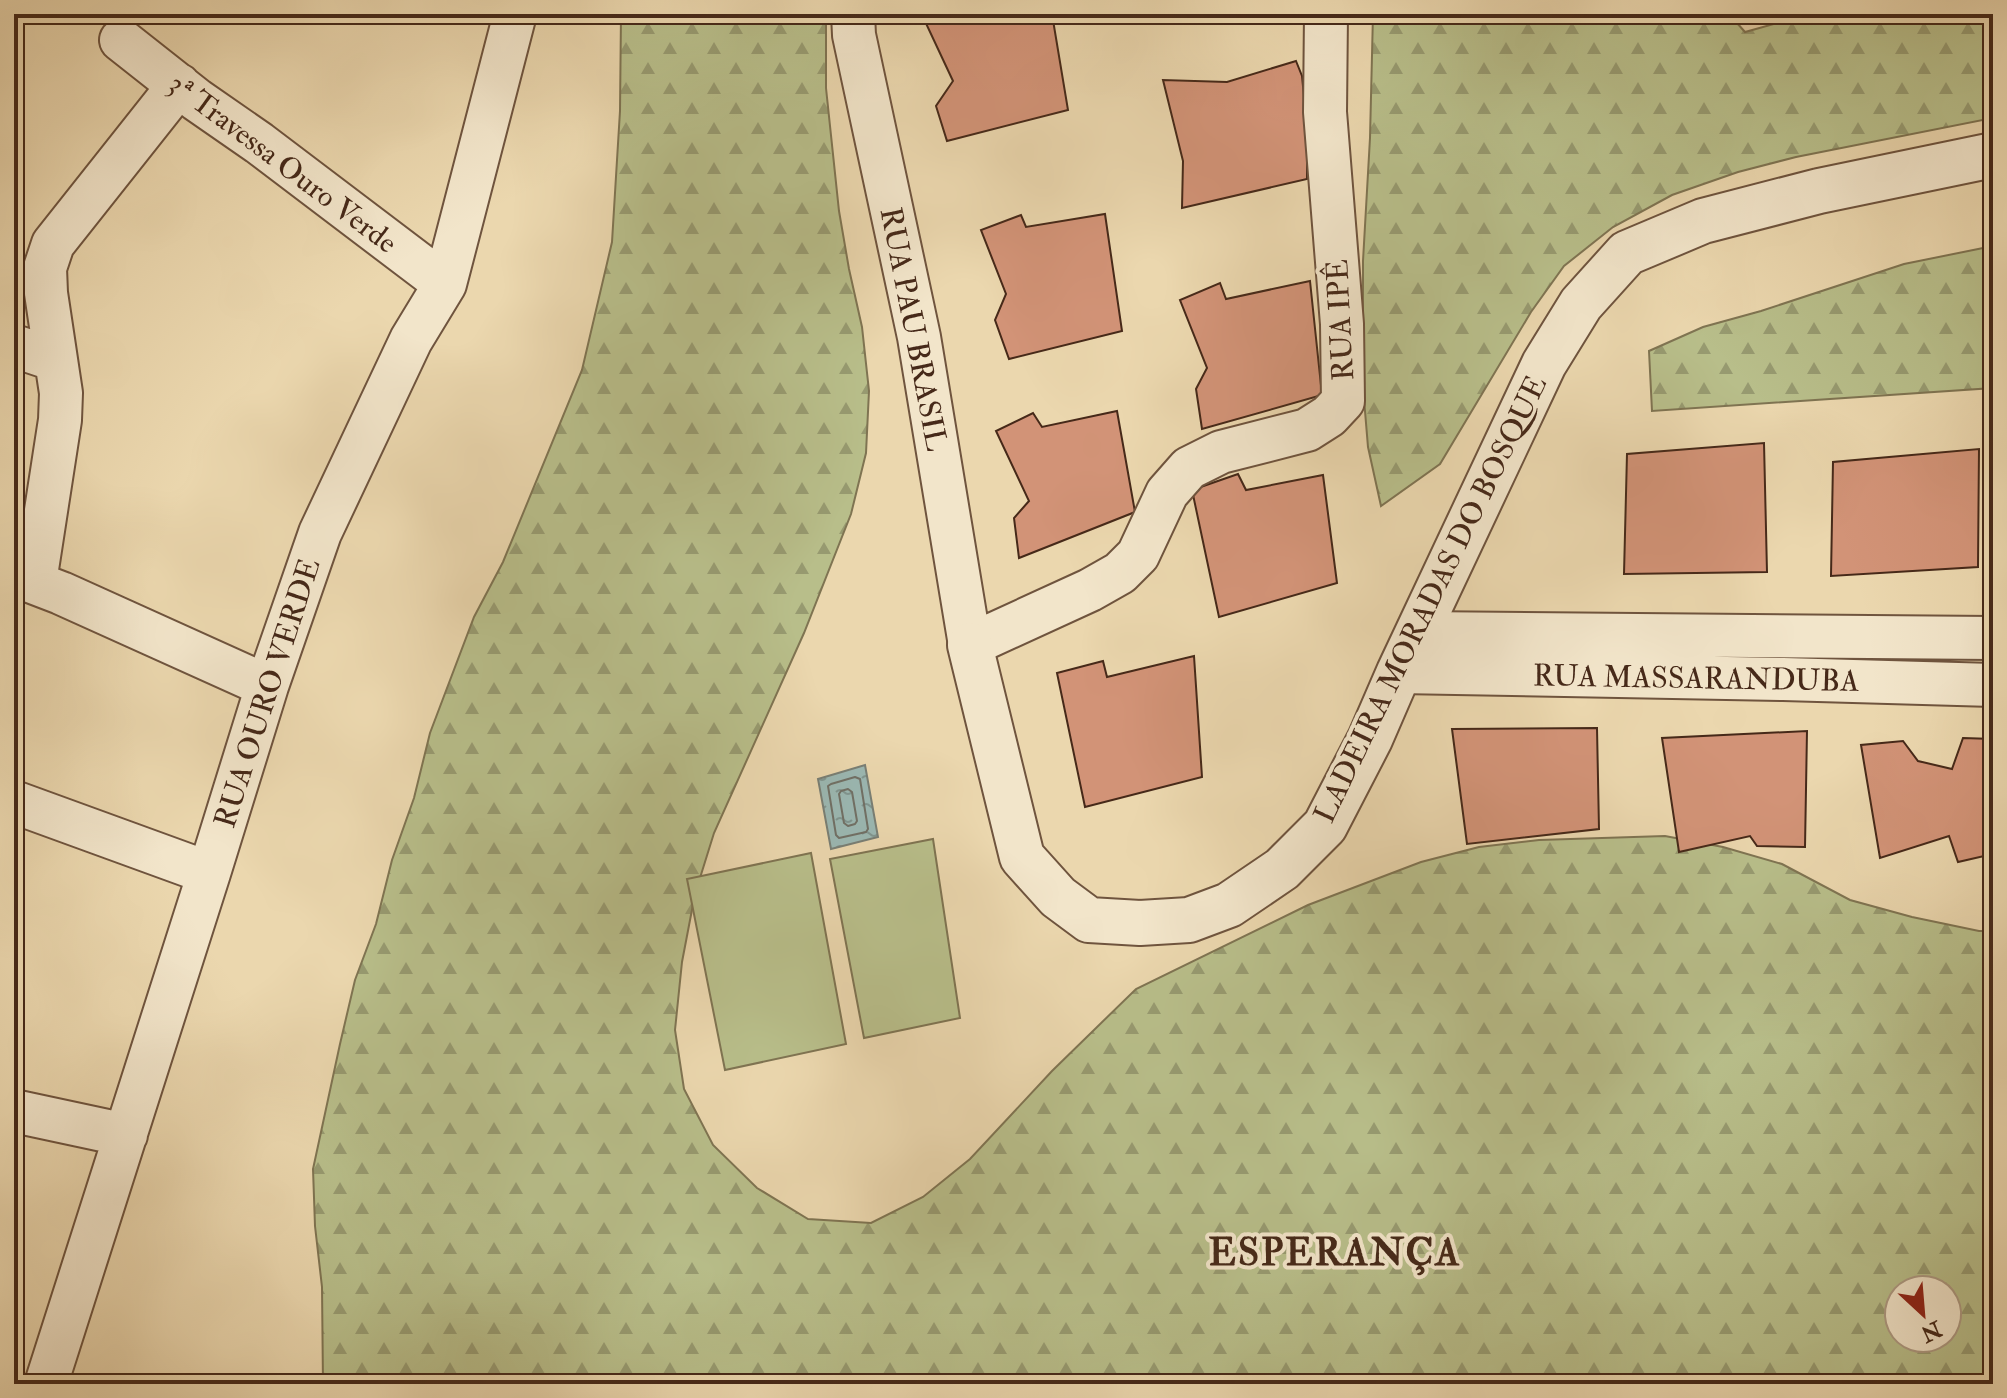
<svg xmlns="http://www.w3.org/2000/svg" width="2007" height="1398" font-family="'IM FELL Double Pica',serif">
<style>
.forest{fill:url(#forest-firs);stroke:#7f7452;stroke-width:2;fill-rule:evenodd}
.pitch{fill:#b8be8a;stroke:#7f7452;stroke-width:2}
.water{fill:url(#water-ripples);stroke:#797f75;stroke-width:2}
.lines{fill:none;stroke-linecap:round;stroke-linejoin:round}
.shore{stroke:#707066;stroke-width:2}
.building{fill:#d29377;stroke:#462919;stroke-width:2}
.minor-casing{stroke:#6f543e;stroke-width:46}
.tertiary-casing{stroke:#6f543e;stroke-width:48}
.minor{stroke:#f2e5ca;stroke-width:42}
.tertiary{stroke:#f2e5ca;stroke-width:44}
.labels{text-anchor:middle;stroke-width:8;stroke-linejoin:round;paint-order:stroke}
.street-label{font-size:30px;fill:#462919;stroke:#f2e5ca}
.district-label{font-size:38px;font-weight:bold;letter-spacing:2px;fill:#462919;stroke:#f2e5ca}
</style>
<defs>
<pattern id="forest-firs" width="22" height="20" patternUnits="userSpaceOnUse" patternTransform="scale(2)"><rect width="22" height="20" fill="#b8be8a"/><path d="M5 1l3.5 6h-7zM16 11l3.5 6h-7z" fill="#979a70"/></pattern>
<pattern id="water-ripples" width="26" height="14" patternUnits="userSpaceOnUse" patternTransform="scale(2)"><rect width="26" height="14" fill="#9bb8b3"/><path d="M2 4q2-2 4 0t4 0M15 11q2-2 4 0t4 0" fill="none" stroke="#809691"/></pattern>
</defs>
<rect width="100%" height="100%" fill="#ebd7ae"/>
<filter id="stains"><feTurbulence type="fractalNoise" baseFrequency=".0025" numOctaves="4"/><feColorMatrix values="0 0 0 0 .2 0 0 0 0 .09 0 0 0 0 .02 0 0 0 .5 -.17"/></filter>
<radialGradient id="worn" r=".72"><stop offset=".6" stop-color="#630" stop-opacity="0"/><stop offset="1" stop-color="#630" stop-opacity=".3"/></radialGradient>
<path class="forest" d="M621,14H826V88L839,211L849,269L862,327L869,391L866,453L851,514L804,633L714,833L695,894L682,962L675,1030L684,1089L713,1145L757,1188L808,1219L871,1223L923,1197L970,1159L1052,1071L1136,989L1308,905L1421,862L1479,847L1539,840L1665,836L1723,847L1782,864L1850,900L1912,917L1979,931H1993V1384H323L322,1287L315,1226L313,1169L340,1044L355,980L376,924L392,860L414,798L430,733L474,617L503,562L582,370L612,242L620,111ZM1899,1290H1947V1338H1899Z
M1373,14H1729L1745,32L1810,14H1972L1983,19L1993,17V118L1796,157L1738,172L1672,195L1613,227L1564,266L1531,312L1440,464L1381,506L1368,447L1363,387V261L1370,138Z
M1993,246V388L1652,411L1649,351L1703,327L1761,311L1904,264Z"/>
<path class="pitch" d="M933,839L960,1018L864,1038L830,859Z
M811,853L846,1044L725,1070L687,879Z"/>
<path class="water" d="M865,765L878,837L831,849L818,779Z"/>
<g class="lines">
<path class="shore" d="M855,777L860,779L868,829L866,832L839,838L836,835L828,786L831,784Z
M848,789L852,792L857,821L855,824L848,826L844,823L839,794L841,791Z"/>
</g>
<path class="building" d="M929,14H1052L1068,110L947,141L936,106L953,81L923,17Z
M1296,61L1302,76L1307,128V179L1182,208L1183,161L1163,80L1227,82Z
M1105,214L1122,331L1009,359L995,320L1006,294L981,230L1021,215L1026,227Z
M1310,281L1322,395L1202,429L1196,389L1207,368L1180,300L1220,283L1226,299Z
M1117,411L1135,512L1019,558L1014,518L1029,501L996,431L1033,413L1042,427Z
M1764,443L1767,572L1624,574L1627,454Z
M1979,449L1978,567L1831,576L1833,462Z
M1238,474L1246,490L1323,475L1337,583L1219,617L1192,490Z
M1194,656L1202,777L1085,807L1057,673L1103,661L1107,677Z
M1597,728L1599,829L1467,844L1452,729Z
M1807,731L1805,847L1757,846L1750,836L1679,852L1662,738Z
M1963,738L1993,739V854L1958,862L1949,836L1880,858L1861,745L1903,741L1918,761L1952,769Z"/>
<g class="lines">
<defs>
<path id="minor" d="M853,14L854,35L919,337L970,645L1090,590L1120,573L1138,555L1167,493L1189,468L1221,452L1307,430L1329,416L1343,401L1342,324L1325,112L1326,14
M121,40L197,100L259,143L445,284
M14,346L56,360
M14,575L61,593L267,686
M35,582L60,420L61,393L46,293L45,268L53,244L179,85
M1418,633L1993,638
M1399,672L1783,679L1993,685
M14,802L209,873
M14,1111L126,1135
M46,1384L209,873L267,686L320,533L411,340L445,284L515,14"/>
<path id="tertiary" d="M970,645L1022,857L1058,897L1089,920L1140,923L1189,920L1229,905L1282,869L1325,826L1370,739L1399,672L1544,364L1581,304L1627,253L1703,221L1819,191L1993,155"/>
</defs>
<use href="#minor" class="minor-casing"/>
<use href="#tertiary" class="tertiary-casing"/>
<use href="#minor" class="minor"/>
<use href="#tertiary" class="tertiary"/>
</g>
<g class="labels">
<g class="street-label">
<text transform="translate(283 163) rotate(37)" y="10">3ª Travessa Ouro Verde</text>
<text transform="translate(1340 320) rotate(-93)" y="10">RUA IPÊ</text>
<text transform="translate(914 329) rotate(79)" y="10">RUA PAU BRASIL</text>
<text transform="translate(1430 599) rotate(-64)" y="10">LADEIRA MORADAS DO BOSQUE</text>
<text transform="translate(1696 678) rotate(1)" y="10">RUA MASSARANDUBA</text>
<text transform="translate(267 693) rotate(-72)" y="10">RUA OURO VERDE</text>
</g>
<g class="district-label">
<text x="1335" y="1265">ESPERANÇA</text>
</g>
</g>
<rect width="2007" height="1398" fill="none" stroke="#ebd7ae" stroke-width="48"/>
<rect x="16" y="16" width="1975" height="1366" fill="none" stroke="#462919" stroke-width="4"/>
<rect x="24" y="24" width="1959" height="1350" fill="none" stroke="#462919" stroke-width="2"/>
<g transform="translate(1923 1314) rotate(154)"><circle r="38" fill="#f2e5ca" stroke="#ad9a83" stroke-width="2"/>
<path d="M0-6L14 30L0 20L-14 30Z" fill="#8f2418"/>
<text y="-12" font-size="22" font-weight="bold" text-anchor="middle" fill="#462919">N</text>
</g>
<rect width="100%" height="100%" filter="url(#stains)"/>
<rect width="100%" height="100%" fill="url(#worn)"/>
</svg>
